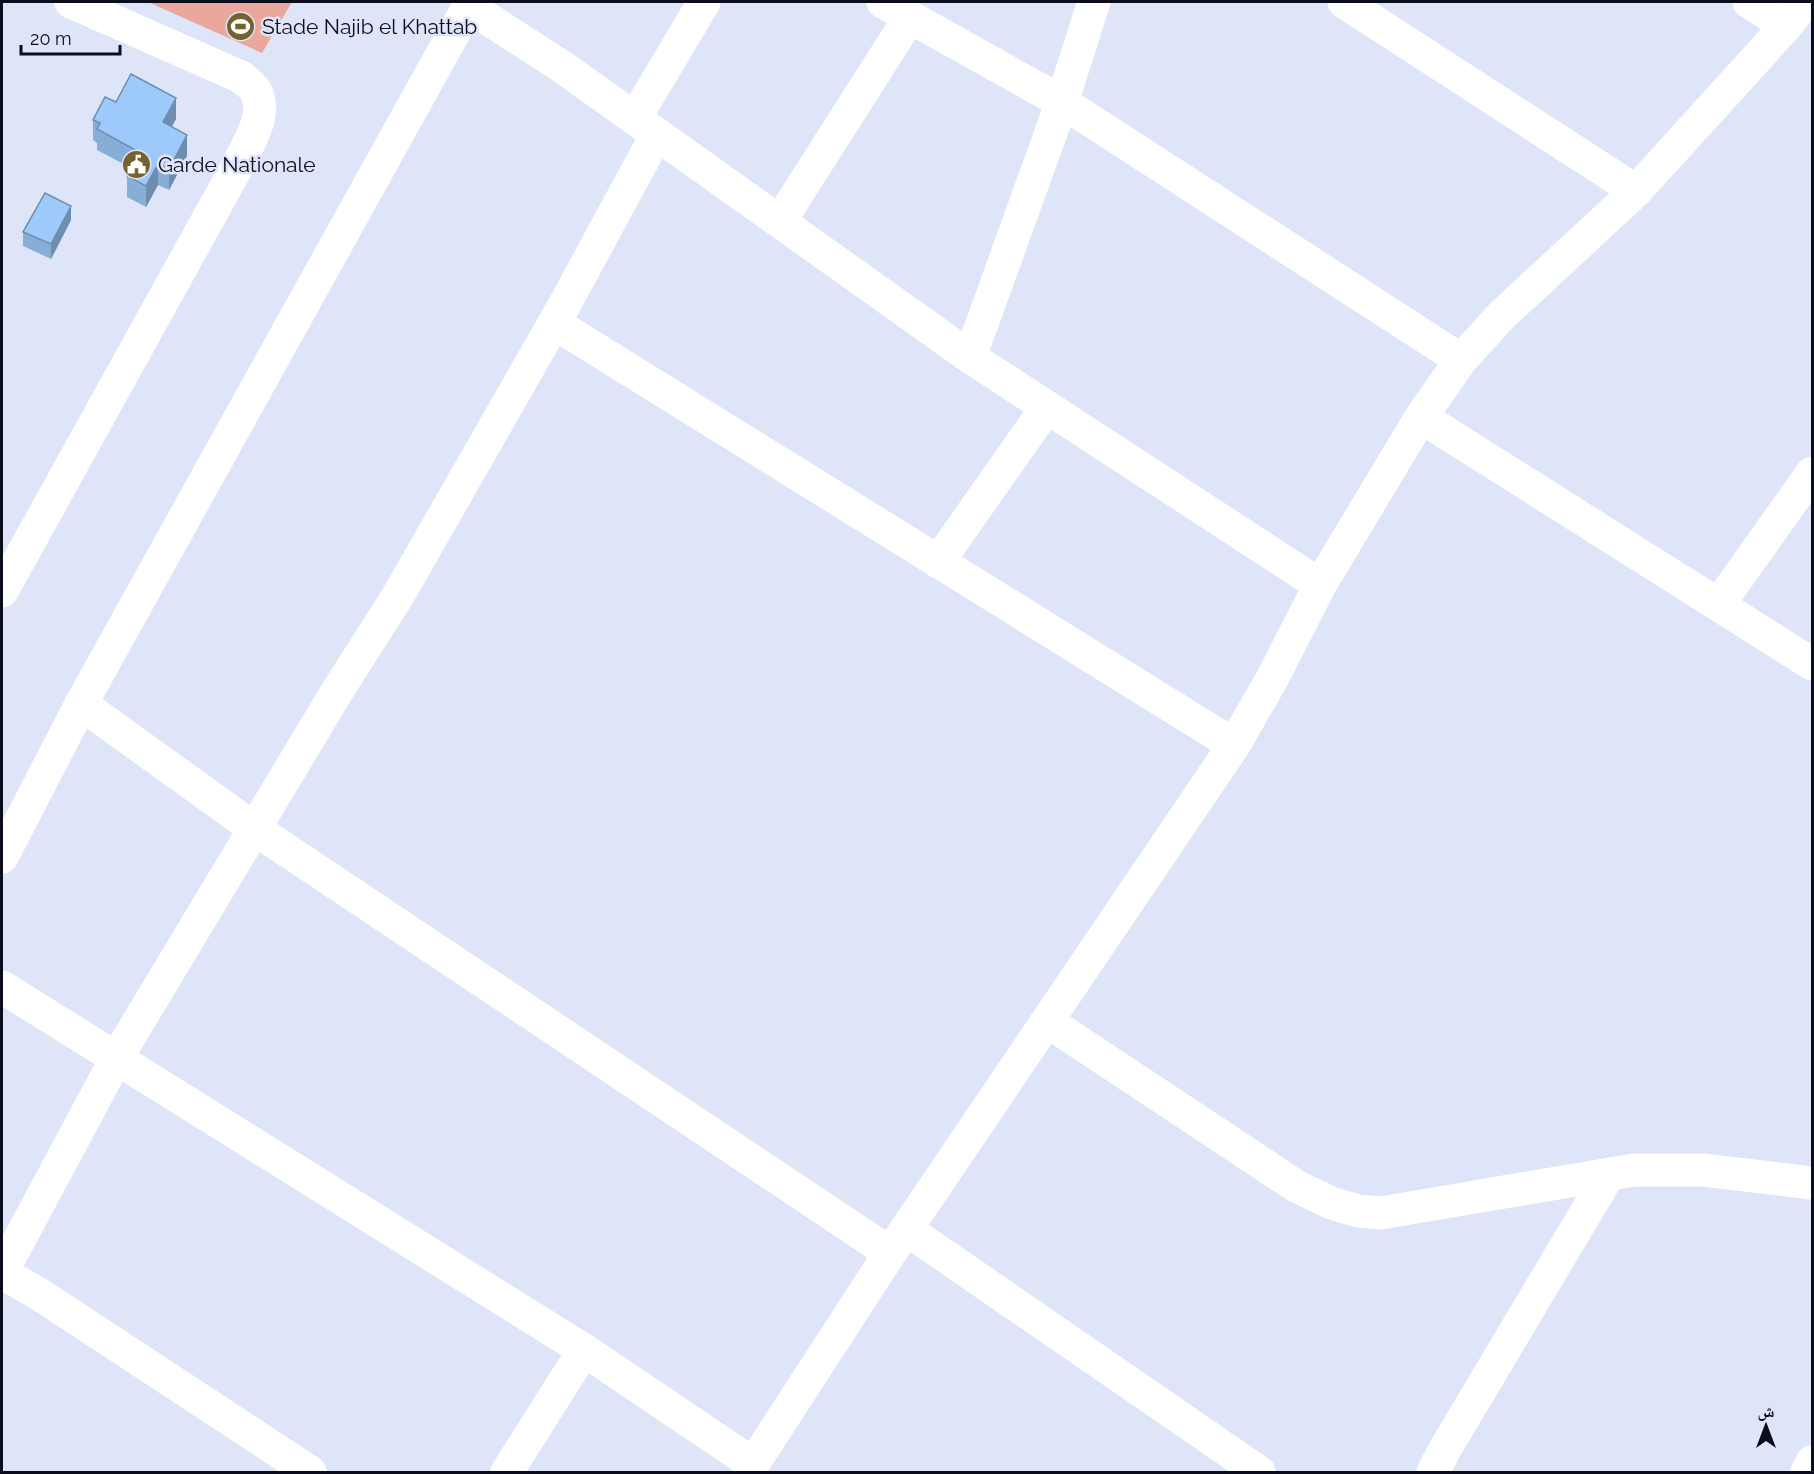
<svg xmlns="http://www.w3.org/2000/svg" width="1814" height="1474" font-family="Raleway,'Noto Naskh Arabic',sans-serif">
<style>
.green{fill:#eaa89c}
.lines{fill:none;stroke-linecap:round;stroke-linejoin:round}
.minor{stroke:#fff;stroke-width:33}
.major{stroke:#fff;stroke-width:33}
.wall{fill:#87aed7}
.shaded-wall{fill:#6e8daf}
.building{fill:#9dcafa;stroke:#6e8daf;stroke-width:1.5}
.labels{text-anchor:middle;stroke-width:5;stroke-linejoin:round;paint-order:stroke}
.poi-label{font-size:21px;fill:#090d1c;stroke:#dfe5f8;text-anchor:start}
</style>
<rect width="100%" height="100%" fill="#dfe5f8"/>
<path class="green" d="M148,2H292L262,53Z"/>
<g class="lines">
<path class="minor" d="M883,2L1062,102L1461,360
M1344,2L1636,191
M1749,2L1786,26
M468,6L561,66L970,357L1320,585
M635,118L704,2
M780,221L910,17
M554,323L1234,745
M970,357L1062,102L1094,2
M1421,417L1812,664
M938,562L1047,407
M2,591L238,165C248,143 269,114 255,90C252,85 245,81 241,77L71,2
M1719,604L1812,473
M81,704L255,829L890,1253
M2,987L584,1350L753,1464
M1047,1021L1296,1186L1331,1203L1358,1211L1381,1213L1634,1170H1703L1812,1183
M906,1229L1259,1472
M2,1272L116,1059L336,693L399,594L566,302L657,134
M2,1273L39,1294L310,1472
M507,1472L584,1350
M748,1472L890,1253L1234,745L1273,677L1320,585L1421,417L1461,360L1501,316L1636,191L1786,26L1805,2
M1433,1472L1445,1449L1609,1174
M1807,1472L1812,1462"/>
<path class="major" d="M2,857L81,704L471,2"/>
</g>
<path class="wall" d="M116,102L176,119L171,127L187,156L169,190L158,185L146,207L127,197V176L131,168L97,150V143L93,140V120Z
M71,220L51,259L23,246V232Z"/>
<path class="shaded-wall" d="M176,98V119L163,143V122Z
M187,135V156L169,190V169Z
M158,164V185L146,207V186Z
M71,206V220L51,259V244Z"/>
<path class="building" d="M131,74L176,98L163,122L187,135L169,169L158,164L146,186L127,176L139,152L97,129L100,123L93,120L105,97L116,102Z
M45,193L71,206L51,244L23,232Z"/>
<defs>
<symbol id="stadium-disc" viewBox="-11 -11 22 22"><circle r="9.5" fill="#746230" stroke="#dfe5f8"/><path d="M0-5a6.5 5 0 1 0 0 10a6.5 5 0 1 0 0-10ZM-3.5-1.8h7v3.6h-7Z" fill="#fff"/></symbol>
<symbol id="civic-disc" viewBox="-11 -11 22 22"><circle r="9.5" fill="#746230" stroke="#dfe5f8"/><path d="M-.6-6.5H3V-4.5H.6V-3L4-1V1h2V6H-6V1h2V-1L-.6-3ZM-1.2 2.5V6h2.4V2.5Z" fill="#fff"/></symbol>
</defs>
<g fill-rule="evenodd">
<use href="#stadium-disc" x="224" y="10" width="33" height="33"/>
<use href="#civic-disc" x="120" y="148" width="33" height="33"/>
</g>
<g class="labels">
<g class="poi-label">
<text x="262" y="34">Stade Najib el Khattab</text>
<text x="158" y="172">Garde Nationale</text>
</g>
</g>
<rect width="1814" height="1474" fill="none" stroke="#090d1c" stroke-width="6"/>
<g transform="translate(1766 1426)" stroke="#dfe5f8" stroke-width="4.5" paint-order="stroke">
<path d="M0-4.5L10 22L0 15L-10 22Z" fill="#090d1c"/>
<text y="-9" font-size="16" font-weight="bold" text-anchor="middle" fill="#090d1c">ش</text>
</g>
<path d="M21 45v9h99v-9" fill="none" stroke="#090d1c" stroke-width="3"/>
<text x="30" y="45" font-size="18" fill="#090d1c" stroke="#dfe5f8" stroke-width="4.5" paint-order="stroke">20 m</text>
</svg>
